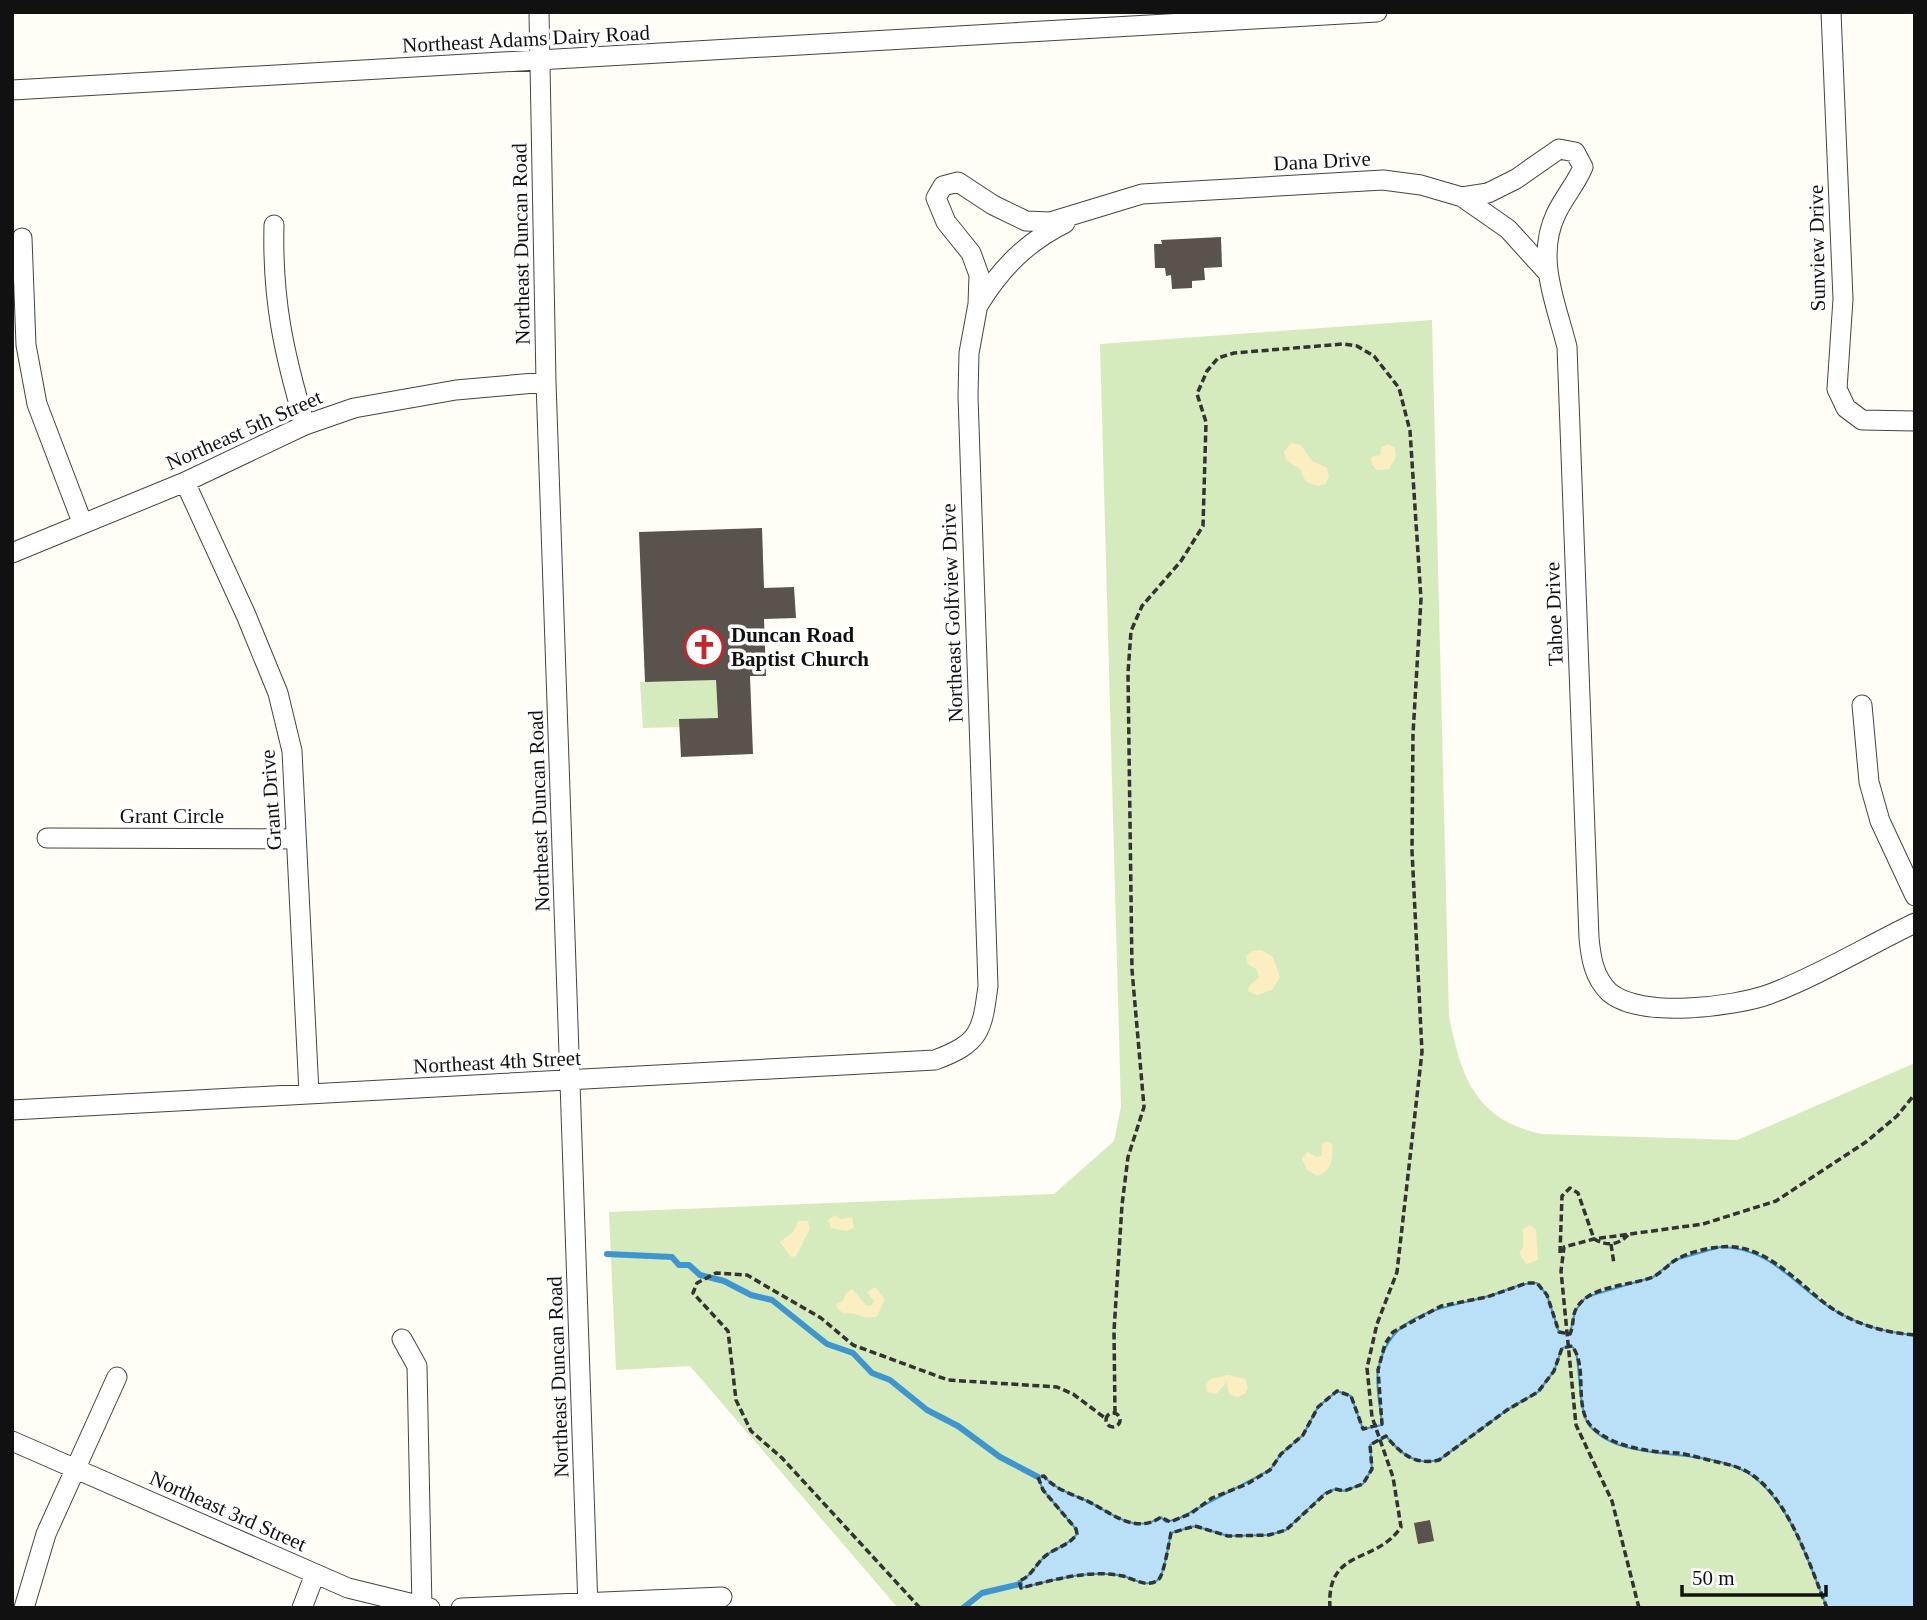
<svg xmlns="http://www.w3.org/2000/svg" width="1927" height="1620" font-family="'Times New Roman',serif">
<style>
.green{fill:#d5ebbd}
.sand{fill:#fbeec1}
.water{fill:#b9e0f7;stroke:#3f96cf;stroke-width:2}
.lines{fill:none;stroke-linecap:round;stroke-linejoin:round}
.stream{stroke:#3f96cf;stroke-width:6}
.building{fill:#5a524d}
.minor-casing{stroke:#444;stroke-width:21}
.path{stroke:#333;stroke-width:3.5;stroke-dasharray:7 3.5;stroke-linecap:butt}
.minor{stroke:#fff;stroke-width:19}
.labels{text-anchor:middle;stroke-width:7;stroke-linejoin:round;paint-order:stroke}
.street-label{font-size:21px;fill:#111;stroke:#fff}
.poi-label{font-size:21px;font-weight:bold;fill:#111;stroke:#fff;text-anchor:start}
</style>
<rect width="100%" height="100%" fill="#fffdf5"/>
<path class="green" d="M1432,320L1449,1016C1461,1077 1475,1120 1542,1134L1737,1140L1915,1063V1608H898L690,1366L616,1370L609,1212L1054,1194L1114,1141L1121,1107L1100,344Z
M716,680L718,718L680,719V727L643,728L640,682Z"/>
<path class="sand" d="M1291,443L1301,445L1312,461L1327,468L1329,477L1325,484L1318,486L1306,482L1300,469L1286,460L1284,452Z
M1389,444L1395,448L1396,457L1389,469L1377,470L1372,465L1371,457L1380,455L1382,447Z
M1261,950L1273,957L1280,977L1272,990L1257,995L1248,991L1249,986L1259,977L1256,969L1248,964L1246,956L1252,951Z
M1326,1141L1332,1144C1333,1158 1332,1170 1318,1176L1307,1170L1302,1159L1307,1152L1317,1157L1322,1155V1144Z
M835,1215L841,1219L852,1217L854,1228L846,1231L831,1228L828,1220Z
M798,1221H808L810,1229L796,1256L791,1257L780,1242L794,1231Z
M1530,1225L1536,1230L1538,1260L1526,1264L1519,1253L1523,1247V1229Z
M875,1287L885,1299L877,1316C864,1321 856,1311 843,1313L837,1308L836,1304L843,1301L846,1293L852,1289L866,1305L871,1306L874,1301L867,1292Z
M1228,1375L1245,1379L1248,1387L1246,1393L1238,1397L1229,1395L1227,1382L1216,1394L1207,1392L1206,1385L1210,1379Z"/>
<path class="water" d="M1720,1247C1770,1247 1794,1285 1832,1309C1857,1324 1886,1333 1915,1335V1608H1827C1809,1564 1793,1509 1755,1478C1711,1442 1624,1468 1589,1425C1579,1412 1580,1370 1576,1352L1572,1346L1562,1348L1554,1371L1538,1392L1507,1410L1439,1460C1415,1466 1400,1453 1386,1436L1370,1445L1372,1469L1363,1484L1344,1491L1335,1489L1325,1493L1286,1530L1269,1535L1228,1536L1195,1526L1171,1533C1169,1542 1164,1574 1159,1579C1148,1589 1134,1579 1123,1576C1090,1569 1053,1580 1021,1588L1019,1581C1033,1576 1036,1562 1048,1554C1058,1547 1069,1545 1077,1534L1076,1529L1043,1490L1038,1477L1044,1476C1053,1488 1071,1494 1085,1500C1108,1510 1134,1536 1161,1517L1166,1522L1178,1519L1270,1470L1281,1454L1303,1435L1318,1407L1337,1391L1351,1396L1363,1429L1382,1425C1381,1408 1375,1387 1378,1371C1388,1313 1438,1310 1485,1297C1503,1293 1519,1282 1537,1283L1547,1295L1559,1332L1570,1334L1575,1311L1586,1297L1653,1277L1675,1260Z"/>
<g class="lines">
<path class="stream" d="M607,1254L672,1257L679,1265H689L700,1275L724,1281L751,1295L772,1300L827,1344L853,1353L872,1373L890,1380L927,1410L958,1426L1000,1457L1038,1477
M963,1608L982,1593L1020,1584"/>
</g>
<path class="building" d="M1221,237L1222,267L1204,268L1205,280L1192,281V288L1172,289L1171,275L1166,276L1165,268H1155L1154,244H1162L1161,240Z
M762,528L764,588L794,587L796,618L764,619L766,676H750L753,754L681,757L679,719L718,718L716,680L645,682L639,532Z
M1430,1520L1434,1541L1418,1544L1414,1523Z"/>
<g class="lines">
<defs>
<path id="minor" d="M539,12L546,382L588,1608
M1831,12L1843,299L1837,389L1846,408L1862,420L1915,421
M12,90L1377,12
M1462,197L1508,229L1546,271
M274,225C272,300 284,354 305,425
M22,238L26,345L37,404L82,522
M979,304C1001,268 1027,242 1065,223
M185,482L246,615L278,693L292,751L309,1093
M12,553L185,482L305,425L354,408L456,390L546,382
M1862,705L1869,782L1880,821L1915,896
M47,838L296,839
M12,1110L935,1060C980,1043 982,1032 988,986L968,396L969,353L978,304L979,275L971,253L946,222L936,198L943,186L958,182L993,205L1026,221L1050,222L1142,194L1383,180L1421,185L1462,197L1488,193L1516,179L1559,149L1575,152L1583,167C1576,184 1564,197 1556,214C1535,258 1556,303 1567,347L1589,938C1591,959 1594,977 1609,992C1640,1019 1734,1007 1770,994C1820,975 1867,946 1915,923
M402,1339L417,1366L422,1608
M12,1441L348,1588L430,1608
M24,1608L46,1534L117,1377
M302,1608L315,1574
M461,1608L722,1597"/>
</defs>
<use href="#minor" class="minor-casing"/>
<path class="path" d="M1611,1244L1614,1264
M1560,1253L1562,1196L1570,1188L1578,1193L1594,1239C1607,1246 1617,1246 1628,1235
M1106 1420a7 7 0 1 1 14 0a7 7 0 1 1-14 0Z
M1115,1413L1114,1331L1122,1205L1128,1157L1144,1107L1132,970L1128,673L1131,631L1142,606L1181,561L1203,526L1206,422L1197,394L1207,371L1218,358L1234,353L1343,344L1357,346L1374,356L1399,388L1410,431L1421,599L1413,734L1412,851L1422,1052L1397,1272L1377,1324L1367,1368L1372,1417L1393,1477L1401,1527C1376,1565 1326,1547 1330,1608
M920,1608L782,1458L751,1431L736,1400L728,1331L693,1293L697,1283L716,1273L747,1275L821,1318L853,1345L948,1380L1057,1387L1073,1394L1105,1418
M1639,1608L1612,1501L1576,1425L1561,1271L1564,1247L1594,1239L1703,1224L1776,1201L1866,1142L1897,1116L1915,1094
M1827,1608C1810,1566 1788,1494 1746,1471C1732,1464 1719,1463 1705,1459C1696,1457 1687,1454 1678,1453C1650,1452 1615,1448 1593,1428C1572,1409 1589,1368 1572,1346L1562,1348L1554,1371L1538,1392L1507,1410L1439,1460C1415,1466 1400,1453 1386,1436L1370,1445L1372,1469L1363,1484L1344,1491L1335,1489L1325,1494L1286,1530L1269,1535L1228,1536L1195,1526L1171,1533C1169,1542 1164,1574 1159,1579C1149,1589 1134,1579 1123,1576C1090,1569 1053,1580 1021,1588L1019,1581C1033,1576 1036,1562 1048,1554C1058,1547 1069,1545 1077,1534L1076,1529L1043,1490L1038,1477L1044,1476C1053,1488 1071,1494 1085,1500C1108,1510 1134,1536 1161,1517L1170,1522L1190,1514L1212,1498L1247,1484L1270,1470L1281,1454L1303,1435L1318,1407L1337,1391L1351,1396L1363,1429L1382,1424L1378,1370L1385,1344L1393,1332L1441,1306L1487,1297L1527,1283H1537L1547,1295L1559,1332L1570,1334C1574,1325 1572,1316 1576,1309C1589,1285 1630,1286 1653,1277C1661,1273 1667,1266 1674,1261C1686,1253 1706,1248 1720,1247C1765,1242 1797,1283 1830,1307C1854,1324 1886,1333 1915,1335"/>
<use href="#minor" class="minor"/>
</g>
<defs>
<symbol id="church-ring" viewBox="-11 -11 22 22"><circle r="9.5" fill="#fff" stroke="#c4262e" stroke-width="1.5"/><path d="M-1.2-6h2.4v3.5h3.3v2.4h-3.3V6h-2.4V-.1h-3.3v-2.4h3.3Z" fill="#c4262e"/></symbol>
</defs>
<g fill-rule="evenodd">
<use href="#church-ring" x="682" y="625" width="44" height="44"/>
</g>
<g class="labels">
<g class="street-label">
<text transform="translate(526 39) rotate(-3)" y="7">Northeast Adams Dairy Road</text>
<text transform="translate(1322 161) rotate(-3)" y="7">Dana Drive</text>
<text transform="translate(521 244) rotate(-91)" y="7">Northeast Duncan Road</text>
<text transform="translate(1817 248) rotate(-91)" y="7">Sunview Drive</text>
<text transform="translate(244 430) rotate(-24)" y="7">Northeast 5th Street</text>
<text transform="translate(952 613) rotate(-92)" y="7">Northeast Golfview Drive</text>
<text transform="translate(1554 614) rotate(-92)" y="7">Tahoe Drive</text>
<text transform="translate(271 800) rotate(-94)" y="7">Grant Drive</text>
<text transform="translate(539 811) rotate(-92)" y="7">Northeast Duncan Road</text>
<text x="172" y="823">Grant Circle</text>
<text transform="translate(497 1062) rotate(-3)" y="7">Northeast 4th Street</text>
<text transform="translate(558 1377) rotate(-92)" y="7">Northeast Duncan Road</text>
<text transform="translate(228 1511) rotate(24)" y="7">Northeast 3rd Street</text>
</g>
<g class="poi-label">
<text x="731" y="642">Duncan Road<tspan x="731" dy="24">Baptist Church</tspan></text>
</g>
</g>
<rect width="1927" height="1620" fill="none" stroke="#111111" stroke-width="28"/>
<path d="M1682 1585v10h144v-10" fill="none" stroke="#111111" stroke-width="3.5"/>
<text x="1692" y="1585" font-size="21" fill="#111111" stroke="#ffffff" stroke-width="5" paint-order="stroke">50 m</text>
</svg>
